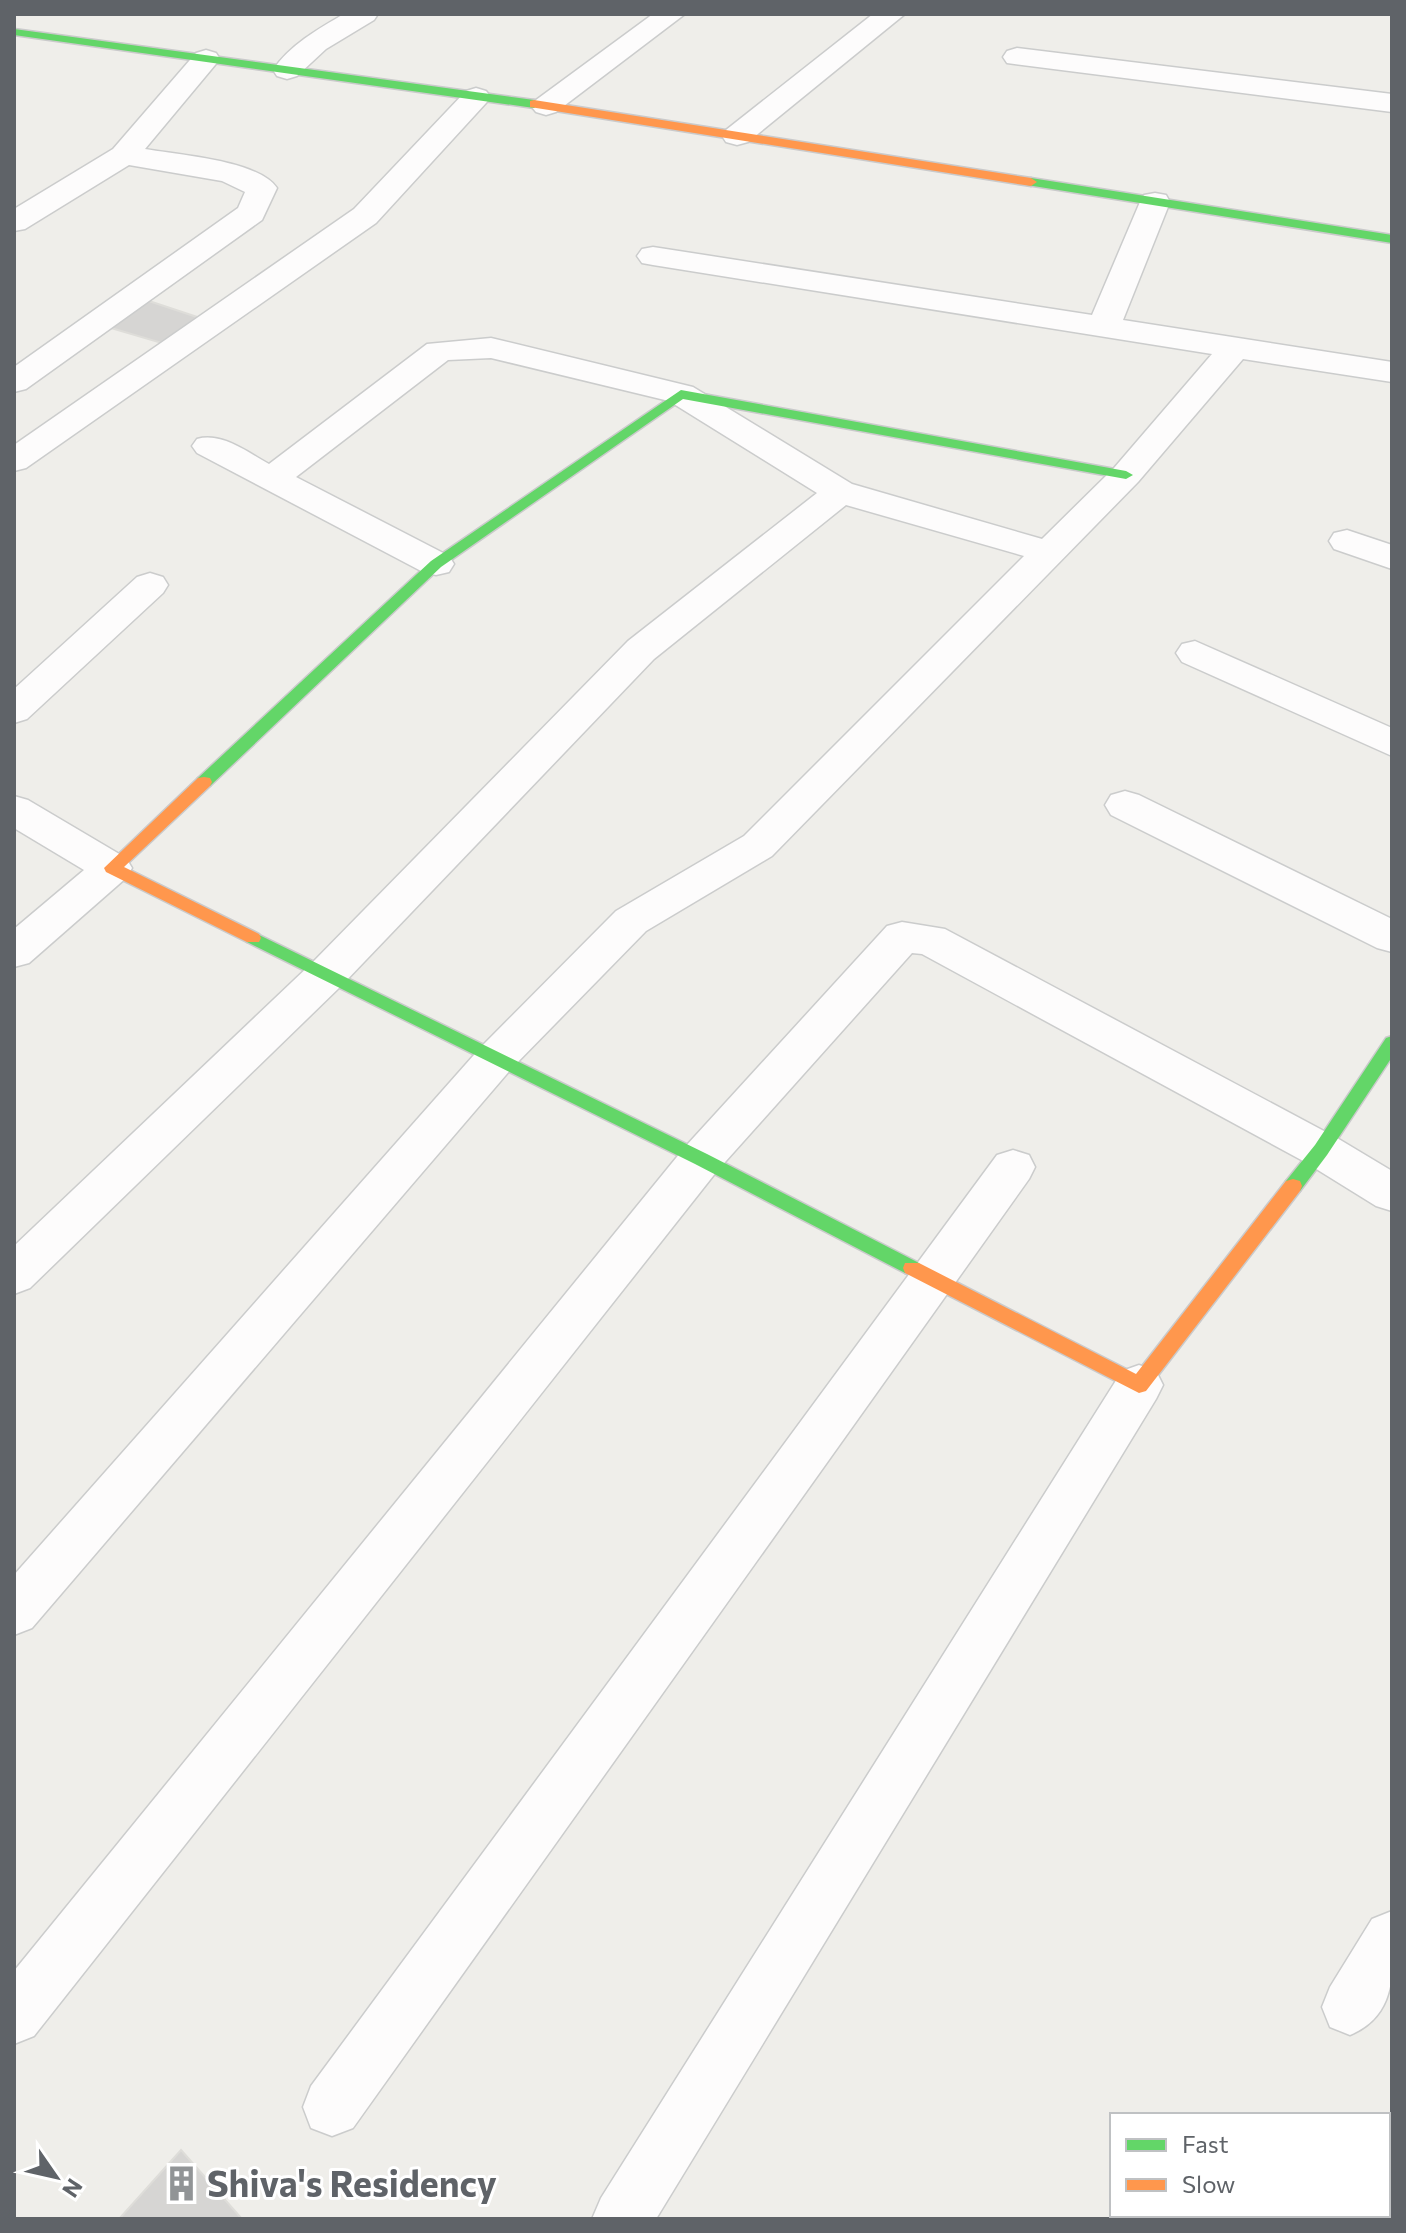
<svg xmlns="http://www.w3.org/2000/svg" width="1406" height="2233" font-family="Commissioner,sans-serif">
<style>
.building{fill:#d6d5d3;stroke:#deddd9;stroke-width:2}
.lines{fill:none;stroke-linecap:round;stroke-linejoin:round}
.street-casing{stroke:#cbcccc;stroke-width:3}
.fast-casing{stroke:#cacacb;stroke-width:3}
.slow-casing{stroke:#cacacb;stroke-width:3}
.street{fill:#fdfcfc;fill-rule:evenodd}
.fast{fill:#63d668;fill-rule:evenodd}
.slow{fill:#ff974d;fill-rule:evenodd}
.labels{text-anchor:middle;stroke-width:6;stroke-linejoin:round;paint-order:stroke}
.near-poi-label{font-size:36px;font-weight:bold;fill:#5f6368;stroke:#fff;text-anchor:start}
</style>
<rect width="100%" height="100%" fill="#efeeea"/>
<path class="building" d="M143,299L197,317L165,344L111,328Z
M181,2150L242,2219H119Z"/>
<g class="lines">
<defs>
<path id="street" d="M344,14H378L374,20L326,49L297,76L287,79L277,76L273,70C290,45 318,29 344,14Z
M653,14H685L556,112L546,115L536,112L531,106L536,100Z
M873,14H905L748,142L737,145L726,142L722,136L726,130Z
M1017,48L1392,94V112L1007,63L1003,57L1007,51Z
M206,50L216,53L220,59L145,149C178,155 258,160 277,188L262,220L26,389L14,392V367L238,208L245,192L222,181L129,165L25,229L14,231V209L113,149L196,53Z
M476,88L486,91L491,97L486,103L376,223L26,468L14,471V445L354,209L466,91Z
M1155,193L1166,195L1170,202L1123,320L1392,362V382L1243,359L1138,482L772,856L646,931L511,1069L32,1628L14,1635V1575L481,1047L616,911L744,836L1024,556L846,505L654,659L342,985L30,1288L14,1294V1246L312,963L628,641L817,493L669,401L491,358L448,360L296,477L449,556L454,564L449,572L436,575L423,572L197,453L192,446L197,439C222,432 247,452 269,464L427,344L491,338L693,387L852,484L1042,539L1114,468L1212,354L653,265L642,263L637,256L642,249L653,247L1092,315L1140,202L1144,195Z
M1347,530L1392,545V569L1334,549L1329,541L1334,533Z
M150,573L163,577L168,585L163,593L27,719L14,723V689L137,577Z
M1195,641L1392,728V756L1182,662L1176,653L1182,644Z
M1125,791L1139,795L1392,919V952L1377,948L1111,815L1105,805L1111,795Z
M14,796L28,800L126,858L132,868L126,878L29,963L14,967V929L84,870L14,828Z
M902,922L945,929L1337,1138L1392,1171V1211L1376,1206L1305,1162L922,954L912,953L717,1171L34,2036L14,2044V1971L685,1147L887,926Z
M1013,1150L1029,1155L1035,1167L1029,1179L353,2128L332,2136L311,2128L303,2107L311,2086L997,1155Z
M1139,1365L1156,1371L1163,1385L1156,1399L656,2219H592L601,2198L1122,1371Z
M1392,1911C1392,1959 1403,2013 1350,2035L1330,2027L1322,2007L1330,1987L1372,1919Z"/>
<path id="fast" d="M14,29L534,100L540,104L534,108L14,35Z
M1031,178L1392,235V243L1027,185L1025,182Z
M681,390L1126,471L1133,475L1126,479L683,399L441,567L210,786H198L196,782L198,778L431,561Z
M253,932L707,1154L919,1263L921,1268L919,1273H905L695,1164L247,942L245,938Z
M1392,1036V1057L1327,1155L1300,1191H1286L1284,1186L1286,1181L1315,1145L1386,1038Z"/>
<path id="slow" d="M534,100L1031,178L1037,182L1031,186L530,107V101Z
M204,777L210,778L212,782L210,786L124,867L259,934L261,938L259,942H247L106,872L104,868L198,778Z
M1293,1179L1300,1181L1302,1186L1300,1191L1146,1391L1139,1393L905,1273L903,1268L905,1263H919L1136,1374L1286,1181Z"/>
</defs>
<use href="#street" class="street-casing"/>
<use href="#fast" class="fast-casing"/>
<use href="#slow" class="slow-casing"/>
<use href="#street" class="street"/>
<use href="#fast" class="fast"/>
<use href="#slow" class="slow"/>
</g>
<defs>
<symbol id="building-bare" viewBox="-9 -9 18 18"><path d="M-4-6H4V6H1V3H-1V6H-4ZM-2.5-4.3h1.7v1.8h-1.7ZM.8-4.3h1.7v1.8H.8ZM-2.5-1h1.7V.8h-1.7ZM.8-1h1.7V.8H.8Z" fill="#919496" stroke="#fff" stroke-width="2.5" paint-order="stroke"/></symbol>
</defs>
<g fill-rule="evenodd">
<use href="#building-bare" x="156" y="2158" width="51" height="51"/>
</g>
<g class="labels">
<g class="near-poi-label">
<text x="207" y="2197">Shiva's Residency</text>
</g>
</g>
<rect width="1406" height="2233" fill="none" stroke="#5f6368" stroke-width="32"/>
<rect x="1110" y="2113" width="280" height="104" fill="#ffffff" stroke="#bfc1c3" stroke-width="2"/>
<rect x="1126" y="2139" width="40" height="12" fill="#63d668" stroke="#bfc1c3" stroke-width="2"/>
<text x="1182" y="2153" font-size="24" fill="#5f6368">Fast</text>
<rect x="1126" y="2179" width="40" height="12" fill="#ff974d" stroke="#bfc1c3" stroke-width="2"/>
<text x="1182" y="2193" font-size="24" fill="#5f6368">Slow</text>
<g transform="translate(56 2177) rotate(124)" stroke="#ffffff" stroke-width="6" paint-order="stroke">
<path d="M0-6L14 30L0 20L-14 30Z" fill="#5f6368"/>
<text y="-12" font-size="22" font-weight="bold" text-anchor="middle" fill="#5f6368">N</text>
</g>
</svg>
